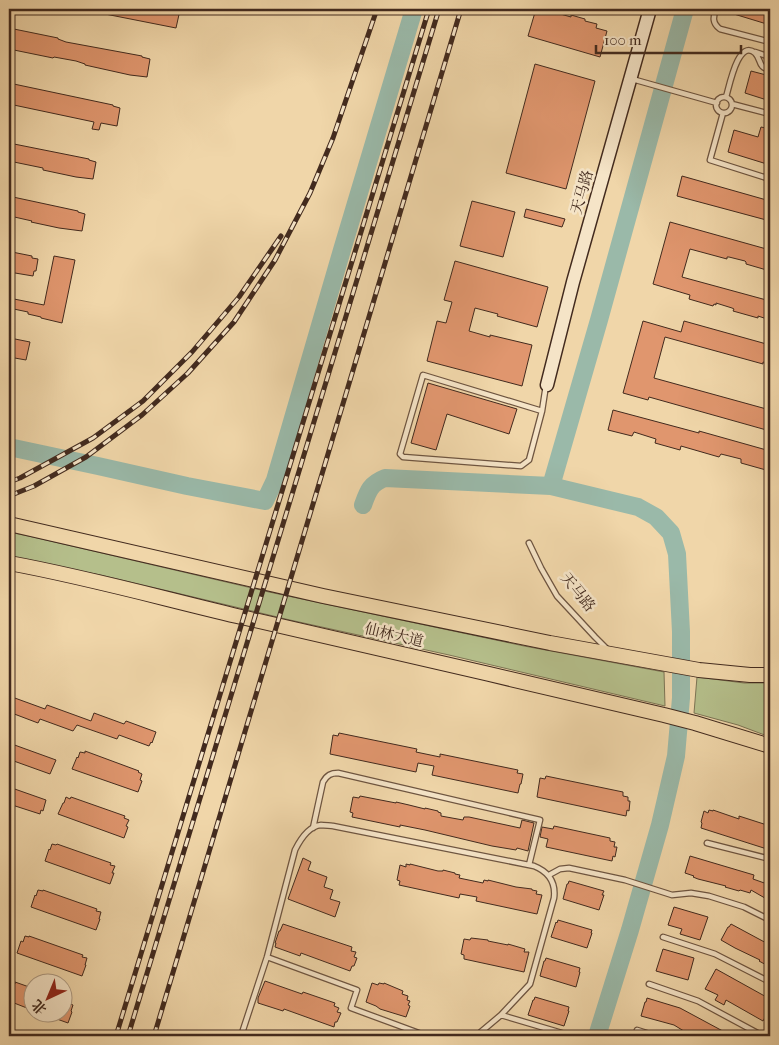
<svg xmlns="http://www.w3.org/2000/svg" width="779" height="1045" font-family="'IM FELL French Canon','Noto Serif SC',serif">
<style>
.green{fill:#b5bf8b;stroke:#7c7454}
.lines{fill:none;stroke-linecap:round;stroke-linejoin:round}
.river{stroke:#9ab9a9;stroke-width:18}
.building{fill:#e0966e;stroke:#422a1e}
.lane-casing{stroke:#6e5541;stroke-width:7}
.secondary-casing{stroke:#422a1e;stroke-width:15}
.primary-casing{stroke:#422a1e;stroke-width:16}
.lane{stroke:#f5e4c7;stroke-width:4.5}
.secondary{stroke:#f5e4c7;stroke-width:12}
.primary{stroke:#f0d6a9;stroke-width:14}
.rail-casing{stroke:#422a1e;stroke-width:5}
.rail{stroke:#f5e4c7;stroke-width:3;stroke-dasharray:9;stroke-linecap:butt}
.labels{text-anchor:middle;stroke-width:5;stroke-linejoin:round;paint-order:stroke}
.street-label{font-size:15px;fill:#422a1e;stroke:#f5e4c7}
</style>
<rect width="100%" height="100%" fill="#f0d6a9"/>
<filter id="stains"><feTurbulence type="fractalNoise" baseFrequency=".004" numOctaves="4"/><feColorMatrix values="0 0 0 0 .2 0 0 0 0 .09 0 0 0 0 .02 0 0 0 .5 -.17"/></filter>
<radialGradient id="worn" r=".72"><stop offset=".6" stop-color="#630" stop-opacity="0"/><stop offset="1" stop-color="#630" stop-opacity=".3"/></radialGradient>
<path class="green" d="M9,532L33,537L269,592L524,646L664,672L665,706L449,655L290,620L101,575L9,558Z
M697,677L744,683H770V737L738,725L694,713Z"/>
<g class="lines">
<path class="river" d="M9,447L98,466L187,486L265,501L275,480L342,250L414,9
M551,486L599,320L685,9
M363,505C368,491 370,484 385,478L551,486L638,507L656,517L671,533L677,554L681,632V698L676,756L660,825L630,930L597,1036"/>
</g>
<path class="building" d="M96,9H173L180,10L176,28L95,12Z
M536,9H543L571,17V15L585,19V21L597,24L596,28L607,31L600,57L528,36Z
M724,9H770V25L724,11Z
M9,28L58,38V39L66,42L142,56V57L150,59L147,77L130,75L85,65V64L76,61L54,57L53,58L9,49Z
M535,64L595,81L566,189L506,173Z
M751,71L770,76V101L745,93Z
M9,83L113,105V106L120,108L117,126L101,123L99,130L92,129L94,122L9,104Z
M761,127L770,129V165L728,152L734,130L758,137Z
M9,143L89,159V160L96,162L93,179L76,177L43,170V168L9,161Z
M682,176L770,201V221L677,196Z
M13,197L78,211V212L85,214L82,231L59,228L31,222L32,221L10,216H9V198L12,199Z
M472,201L515,212L503,257L460,246Z
M526,209L565,219L562,227L524,217Z
M670,222L770,250V271L746,264V262L745,261L729,257H727V259L690,249L682,277L770,301V320L758,316V318L733,311L734,309L732,308L716,303V305L714,304L713,306L689,299L690,295L653,284Z
M12,252L32,256V258L38,259L36,271H34L33,276L9,272V253H11Z
M54,256L75,260L62,323L41,318V317L28,314V312L9,308V298L44,305Z
M455,261L548,287L537,327L497,316L498,314L475,308L469,331L490,337V335L532,345L522,386L427,361L437,321L446,323L452,302L444,300Z
M643,321L681,332L684,321L770,345V364L763,362V364L665,337L654,378L770,410V431L649,397L648,400L623,393Z
M10,338L30,342L26,360L9,357Z
M428,383L517,409L509,434L447,414L436,450L411,443Z
M613,410L699,433V431L770,451L766,470L741,463V459L721,454L719,457L681,446L680,450L655,443L656,439L634,432L632,436L608,430Z
M12,697L45,709L47,705L91,721L94,713L124,724L126,721L156,732L152,743L151,742L149,746L119,735L117,739L77,725L73,731L40,719L38,723L9,712V706Z
M339,733L417,749L416,752L440,757V754L518,770L517,773L523,774L521,784H520L518,793L432,775L434,766L418,763L416,772L330,754L333,735L338,736Z
M9,743L56,760L50,774L11,760L12,759L9,758Z
M85,751L139,771L138,772L142,774L140,780L142,781L138,792L72,769L77,757L78,758L80,752L85,753Z
M546,776L623,792V796L628,797V801H630L629,811L627,810L626,816L537,797L540,778L545,779Z
M9,787L46,800L43,811L41,810L40,814L9,804Z
M360,796L396,803V802L409,805L425,809V808L438,811V812L441,813V816L463,820L464,817H469L520,828L522,820L534,823L528,851L517,848L516,850L492,846L425,830L400,825V827L352,817L353,813L350,812L353,797L359,798Z
M66,797L70,799L71,797L125,816L124,818L129,820L126,826L128,827L124,838L58,814L63,803H64Z
M709,810L713,811V810L739,819V816L770,826V850L701,828L702,823L701,822L704,811L708,813Z
M554,826L610,838V841L615,842L614,847H617L615,857L613,856L612,861L546,847L548,839L540,837L542,827L553,829Z
M52,844L56,845L57,844L111,863L110,865L115,866L112,873H114L110,884L45,861L49,849L50,850Z
M690,856L754,875L753,879L770,885V901L751,890L750,893L740,890L739,891L725,887L726,886L698,879L693,877L694,876L685,873Z
M303,858L311,862L308,870L327,877L324,887L333,890L330,899L340,902L335,917L288,899Z
M406,864L410,865V864L438,871H443V870L455,873V874L460,875L459,878L483,883L484,880L488,881V880L516,887L532,889V890L537,891L536,894L542,895L537,914L476,901L477,897L460,894L459,898L399,885L400,881L397,880L400,865L406,867Z
M569,881L604,891L602,895H604L599,910L563,899L567,884H568Z
M38,890L43,891V890L97,909L96,911L101,912L99,919H100L96,930L31,907L35,895L36,896Z
M674,907L708,917L700,940L680,934L682,929L668,925Z
M558,920L592,930L591,933H592L587,948L551,937L556,922L557,923Z
M283,924L352,947L351,951L356,952L354,957L357,958L354,966H352L350,971L301,953L300,956L275,947L276,943H275L279,931H280Z
M731,924L770,945V967L759,961L760,960L735,948L721,940L728,927H729Z
M25,936L29,937V936L83,955L82,957L87,958L85,965H86L82,976L17,953L21,941L23,942Z
M471,938L488,940V941L508,945V944L525,949L524,952H529L524,972L464,959V955L461,954L464,939L470,940Z
M663,949L694,958L688,980L656,971Z
M546,958L580,968L579,972H580L576,987L540,976L544,961H545Z
M716,969L770,999V1008L763,1021L726,1000L724,1005L715,1000L718,995L705,989Z
M265,981L302,994L303,992L335,1003L334,1006L339,1008L337,1012L341,1013L337,1022H335L334,1027L284,1009L283,1011L258,1003V998Z
M11,982L15,984V982L32,988V1010L9,1001V987Z
M372,983L378,985L379,983L384,984V983L403,991L402,994L408,996L407,1000L410,1001L408,1005L410,1006L406,1017L380,1009L376,1006L366,1002Z
M535,997L569,1007L568,1011H569L564,1026L528,1015L533,1000H534Z
M647,998L680,1008L732,1036H685L687,1033L674,1025L641,1016L645,1002H646Z
M62,1001L73,1005L71,1011L72,1012L68,1023L43,1014V1012H62Z"/>
<g class="lines">
<defs>
<path id="lane" d="M716,9C713,17 712,23 720,29L770,42
M755,52L770,57
M632,79L717,103
M726,97C729,88 738,38 755,53C762,60 757,67 770,70
M716 105a8 8 0 1 1 16 0a8 8 0 1 1-16 0Z
M732,104L770,114
M723,113L710,160L770,179
M423,375L542,411L529,460L521,466L403,457L400,454Z
M542,411L546,385
M529,543L541,568L557,596L595,637L608,650
M313,828L323,782C327,775 331,773 338,773L540,820L529,865
M707,843L770,859
M549,875L560,869L569,868L625,880L672,895L691,893L709,896L744,907L770,920
M663,937L715,954L770,982
M267,957L357,990L351,1008L427,1036
M649,984L698,1001L763,1036
M637,1030L656,1036
M241,1036L267,957L295,850C300,840 309,826 321,825C325,825 330,826 333,826L534,866C549,872 556,882 554,898L530,984L501,1015
M476,1036L501,1015L572,1036
M767,1036L770,1030"/>
<path id="secondary" d="M547,385L573,282L650,9"/>
<path id="primary" d="M9,524L323,596L550,643L699,670L750,675H770
M9,563C86,577 161,598 237,616C379,649 522,681 664,715L695,723L770,746"/>
</defs>
<use href="#lane" class="lane-casing"/>
<use href="#secondary" class="secondary-casing"/>
<use href="#primary" class="primary-casing"/>
<use href="#lane" class="lane"/>
<use href="#secondary" class="secondary"/>
<use href="#primary" class="primary"/>
<defs>
<path id="rail" d="M9,482L20,478L93,438L143,401L192,352L239,297L281,236
M9,496L34,486L86,457L142,415L188,373L234,322L275,260L310,193L333,138L377,9
M116,1036L429,9
M128,1036L439,9
M154,1036L461,9"/>
</defs>
<use href="#rail" class="rail-casing"/>
<use href="#rail" class="rail"/>
</g>
<g class="labels">
<g class="street-label">
<text transform="translate(582 192) rotate(-74)" y="5">天马路</text>
<text transform="translate(578 592) rotate(51)" y="5">天马路</text>
<text transform="translate(394 635) rotate(13)" y="5">仙林大道</text>
</g>
</g>
<rect width="779" height="1045" fill="none" stroke="#f0d6a9" stroke-width="30"/>
<rect x="10" y="10" width="759" height="1025" fill="none" stroke="#422a1e" stroke-width="2.5"/>
<rect x="15" y="15" width="749" height="1015" fill="none" stroke="#422a1e"/>
<g transform="translate(48 998) rotate(224)"><circle r="24" fill="#f5e4c7" stroke="#ad9a83"/>
<path d="M0-4L9 19L0 12L-9 19Z" fill="#8f2418"/>
<text y="-8" font-size="14" font-weight="bold" text-anchor="middle" fill="#422a1e">北</text>
</g>
<path d="M596 45v8h145v-8" fill="none" stroke="#422a1e" stroke-width="2.5"/>
<text x="604" y="45" font-size="15" fill="#422a1e" stroke="#f5e4c7" stroke-width="4" paint-order="stroke">100 m</text>
<rect width="100%" height="100%" filter="url(#stains)"/>
<rect width="100%" height="100%" fill="url(#worn)"/>
</svg>
